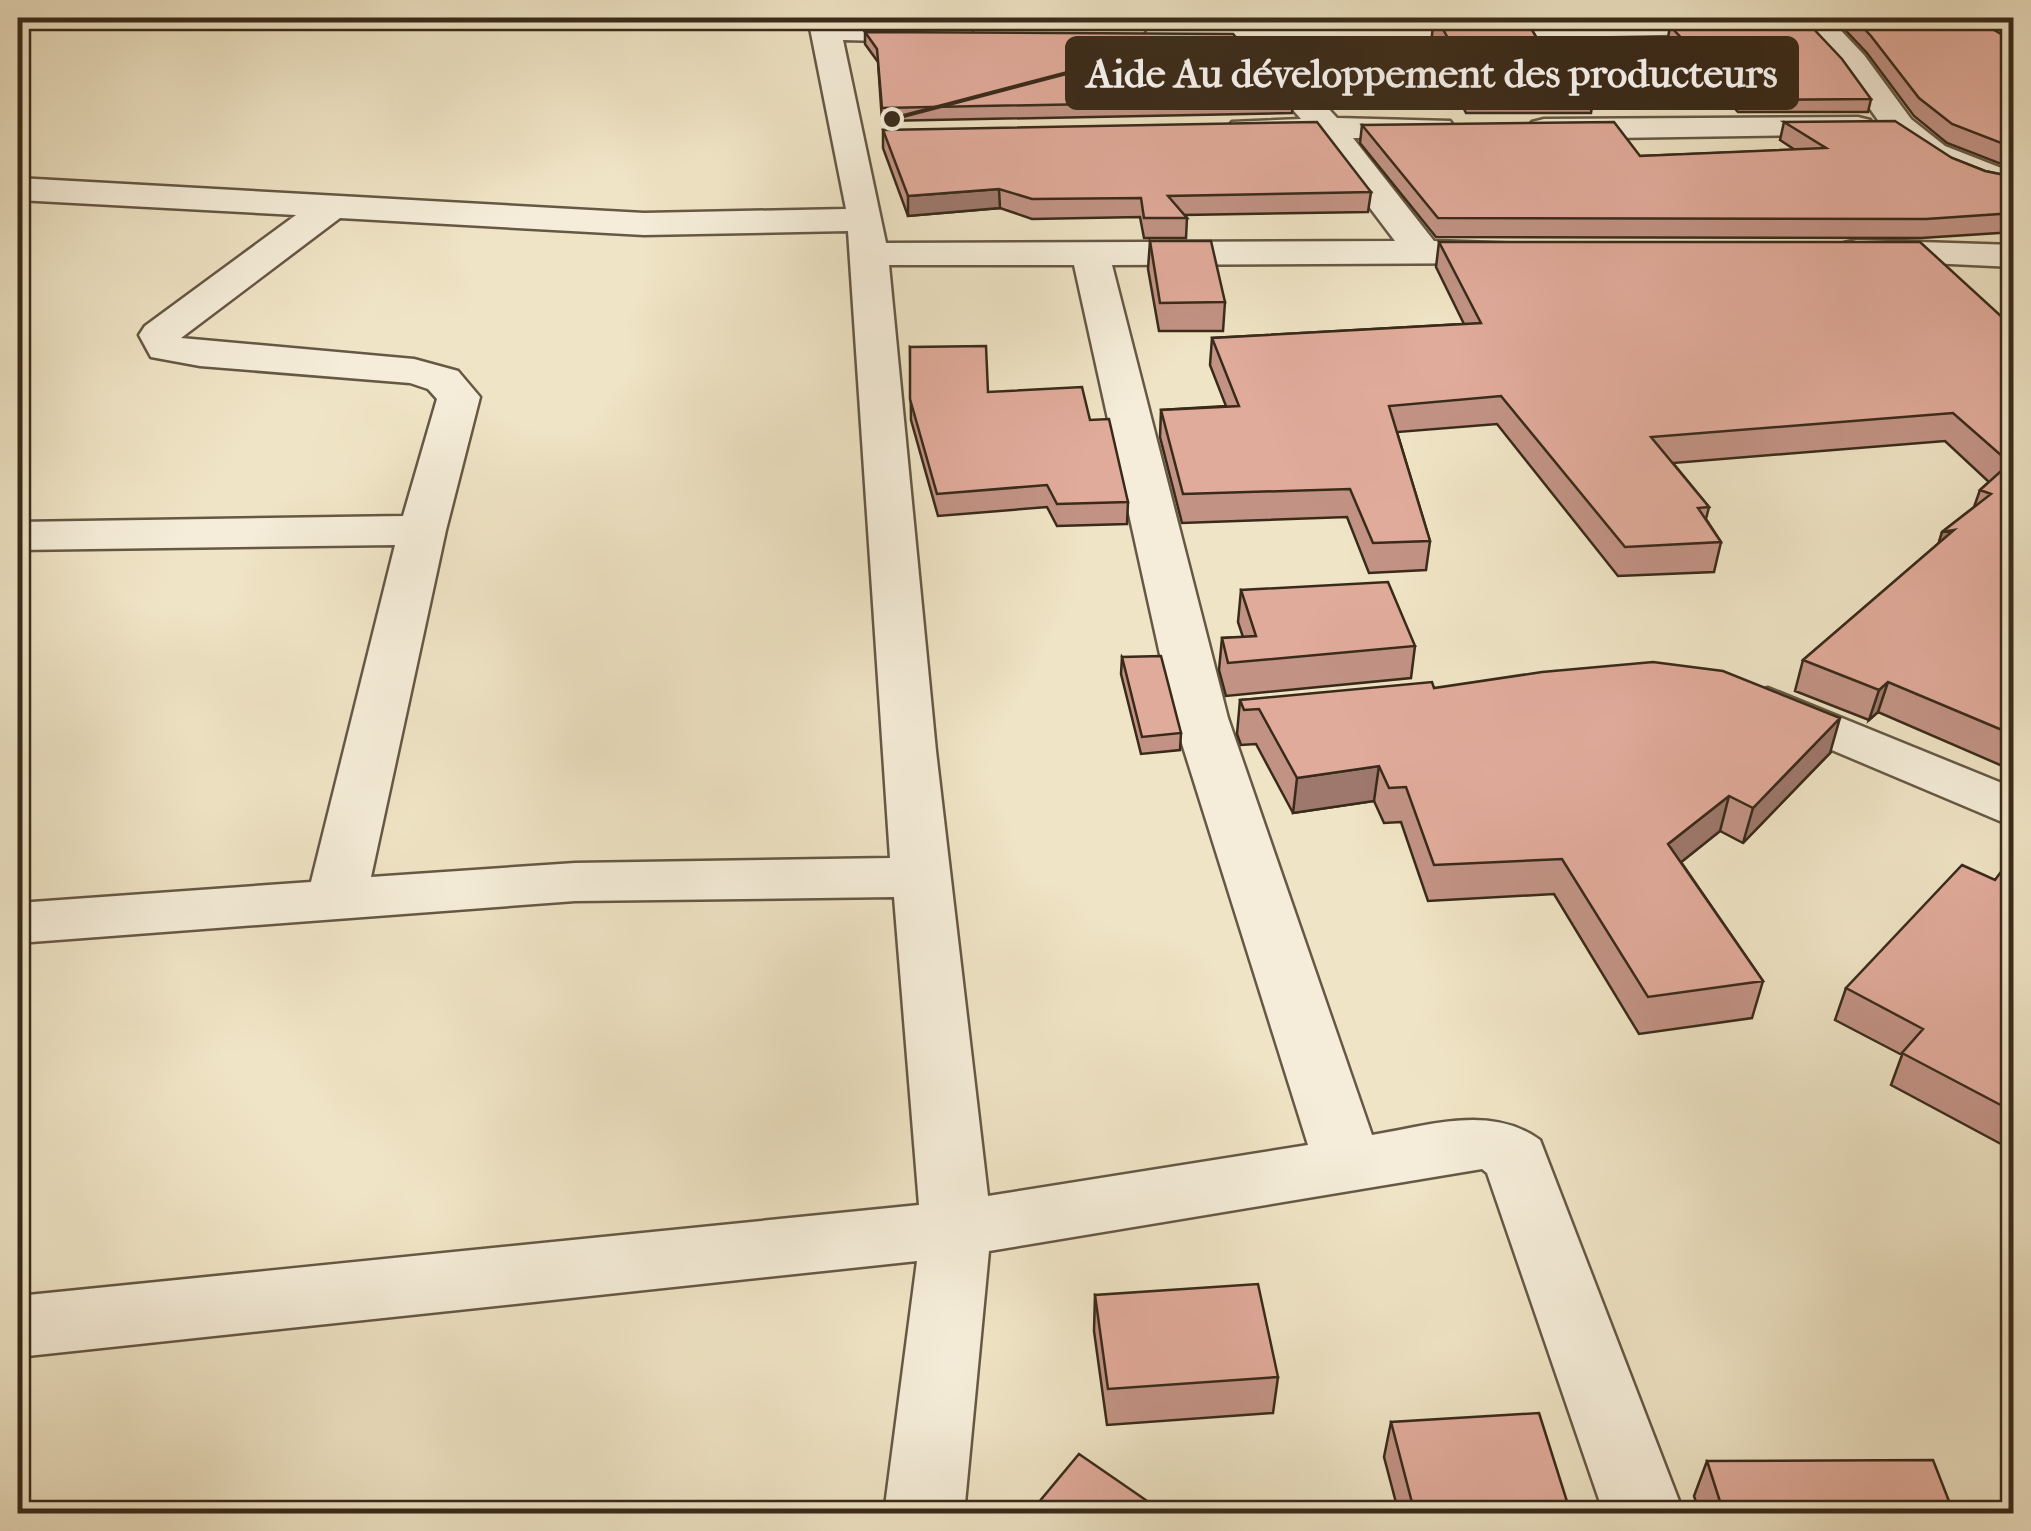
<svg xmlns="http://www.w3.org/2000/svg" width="2031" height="1531" font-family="'IM FELL French Canon',serif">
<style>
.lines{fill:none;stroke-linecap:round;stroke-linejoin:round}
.minor-casing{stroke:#665845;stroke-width:5}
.minor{fill:#f5edd9;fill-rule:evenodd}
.wall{fill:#c29385;stroke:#392a1a;stroke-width:2.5}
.shaded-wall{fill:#9e786c;stroke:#392a1a;stroke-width:2.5}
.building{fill:#e1ab9b;stroke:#392a1a;stroke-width:2.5}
.leader{fill:none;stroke:#392a1a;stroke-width:4}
.callout-dot{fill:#392a1a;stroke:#f5edd9;stroke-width:4}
.callout{fill:#392a1a;stroke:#392a1a;stroke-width:4}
.callout-label{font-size:40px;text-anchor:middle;font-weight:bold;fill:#fff}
</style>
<rect width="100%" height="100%" fill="#efe4c5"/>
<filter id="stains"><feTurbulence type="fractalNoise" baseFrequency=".002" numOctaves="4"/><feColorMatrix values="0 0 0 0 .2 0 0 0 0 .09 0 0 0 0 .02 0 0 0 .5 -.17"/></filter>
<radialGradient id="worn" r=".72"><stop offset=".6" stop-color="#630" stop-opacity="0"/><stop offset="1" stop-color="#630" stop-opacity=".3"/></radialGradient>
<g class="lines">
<defs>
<path id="minor" d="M808,18L958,25L969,28L973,34L969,40L958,43L843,40L886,243L1395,241L1318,139L1232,136L1227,129L1232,122L1301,119L1235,44L1159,45L1148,42L1144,36L1148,30L1220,26L1214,18H1245L1252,25L1829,18L1864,55L1911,119L1945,146L2014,173V195L1980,187L1921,160L1887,133L1842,69L1808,32L1268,43L1337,118L1450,121L1455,128L1450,135L1438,138H1353L1434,241L1524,244L1530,252L1524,260L1511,263L1112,265L1228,718L1372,1135C1428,1126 1490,1104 1540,1140L1684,1514H1604L1487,1173L1482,1169L989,1251L964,1514H884L917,1261L18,1357V1296L919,1205L894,897L575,901L18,943V903L311,882L395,545L18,550V522L403,516L437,399L428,389L410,383L200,366L151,357L139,335L145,326L296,215L18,200V178L644,213L846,209ZM340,218L644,235L848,231L890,858L575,863L371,877L446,530L480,397L458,371L414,359L181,338ZM889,265H1074L1174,718L1308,1145L988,1196L936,751Z
M1858,117L1870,120L1875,127L1870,134L1544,139L1532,136L1527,129L1532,122L1544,119Z
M1857,240L2014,245V267L1844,259L1838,251L1844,243Z
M1768,688L2014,788V827L1749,715L1742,704L1749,693Z"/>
</defs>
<use href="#minor" class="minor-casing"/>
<use href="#minor" class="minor"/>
</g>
<path class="wall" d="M864,18H1206V21Z
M1434,18H1525L1543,49L1596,81L1591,113H1466L1431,43Z
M1834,18H1974L2011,40H2014V169L1947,143L1914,116L1867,53Z
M1670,26L1871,99L1868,112H1738L1668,38Z
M865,32L1293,100L1292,113L882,121L878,62L865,44Z
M1784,122L1952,158L1985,171L2014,177V232L1921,238L1436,237L1360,143L1362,125L1640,156L1795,150L1780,140Z
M883,130L1371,192L1368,212L1184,215L1187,218L1186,238H1144L1140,217L1032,219L1000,208L908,216L883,148Z
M1150,241L1225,302L1223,331H1159L1148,269Z
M1439,242L2014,328V771L1878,712L1869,720L1795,691L1803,660L1939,543L1942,532L1974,507L1980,490L1989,482L1945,441L1673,463L1709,507L1706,519L1721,542L1714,572L1618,576L1497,424L1397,432L1430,541L1426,570L1369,573L1347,517L1182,523L1160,437L1161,410L1226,406L1210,365L1212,338L1464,324L1436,267Z
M910,347L988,392L1090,420L1128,502L1127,524L1057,526L1047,507L938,516L911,420Z
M1241,590L1415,646L1411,678L1226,696L1219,670L1222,638L1243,637L1238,622Z
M1122,657L1181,733L1180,750L1141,754L1121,674Z
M1434,688L1830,753L1743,843L1720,831L1681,862L1763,981L1752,1018L1639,1034L1554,894L1428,901L1401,822L1384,823L1374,801L1293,813L1256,744L1241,745L1237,734L1240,700Z
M2014,868V1151L1891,1085L1902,1055L1835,1020L1846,988Z
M1095,1295L1278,1377L1273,1413L1107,1425L1094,1331Z
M1391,1422L1571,1514H1399L1384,1457Z
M1707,1461L1954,1514H1700L1694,1496Z"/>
<path class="shaded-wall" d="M999,189L1000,208L908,216V196Z
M1954,530L1933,561L1942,532Z
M1888,682L1878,712L1869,720L1879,690Z
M1840,718L1830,753L1743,843L1753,808Z
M1379,766L1374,801L1293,813L1297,778Z
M1729,796L1720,831L1659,880L1668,844Z"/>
<path class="building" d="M1437,18H1525L1543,49L1571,48L1596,81H1471Z
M1854,18H1974L2011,40H2014V148L1952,124L1919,98L1871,36Z
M1809,24L1842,59L1871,99L1741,100L1670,26Z
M865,32L1233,34L1293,100L882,108L877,49Z
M1895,121L1952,158L1985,171L2014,177V213L1926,219L1438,218L1362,125L1614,122L1640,156L1826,148L1784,122Z
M1317,122L1371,192L1168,196L1187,218H1144L1141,198L1032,199L999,189L908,196L883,130Z
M1150,241H1211L1225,302L1160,303Z
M1439,242H1920L2014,328V735L1888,682L1879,690L1803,660L1954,530L1942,532L1991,494L1980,490L2010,463L1953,413L1651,437L1709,507L1698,508L1721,542L1625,547L1501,396L1389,406L1430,541L1373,543L1350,489L1183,494L1161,410L1239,406L1212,338L1481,323Z
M986,346L988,392L1082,387L1090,420L1109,419L1128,502L1057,504L1047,485L937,494L910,399V347Z
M1388,582L1415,646L1228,663L1222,638L1256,636L1241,590Z
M1161,656L1181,733L1142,737L1122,657Z
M1653,662L1723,671L1840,718L1753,808L1729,796L1668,844L1763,981L1648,997L1562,859L1434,865L1406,787L1389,788L1379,766L1297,778L1259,709L1244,710L1240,700L1432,682L1434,688L1542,672Z
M1962,865L1995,880L2006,865L2014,868V1112L1902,1053L1923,1029L1846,988Z
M1258,1284L1278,1377L1108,1389L1095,1295Z
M1539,1413L1571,1514H1415L1391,1422Z
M1079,1454L1166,1514H1029Z
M1933,1460L1954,1514H1724L1707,1461Z"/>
<path class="leader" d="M892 119L1067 73"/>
<circle class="callout-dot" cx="892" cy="119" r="10"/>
<rect class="callout" x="1067" y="38" width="730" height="70" rx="10"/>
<g class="callout-label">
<text x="1432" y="87">Aide Au développement des producteurs</text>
</g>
<rect width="2031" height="1531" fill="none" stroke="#efe4c5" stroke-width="60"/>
<rect x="20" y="20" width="1991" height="1491" fill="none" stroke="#392a1a" stroke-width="5"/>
<rect x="30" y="30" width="1971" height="1471" fill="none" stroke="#392a1a" stroke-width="2.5"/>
<rect width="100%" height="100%" filter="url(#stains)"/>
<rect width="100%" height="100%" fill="url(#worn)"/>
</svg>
